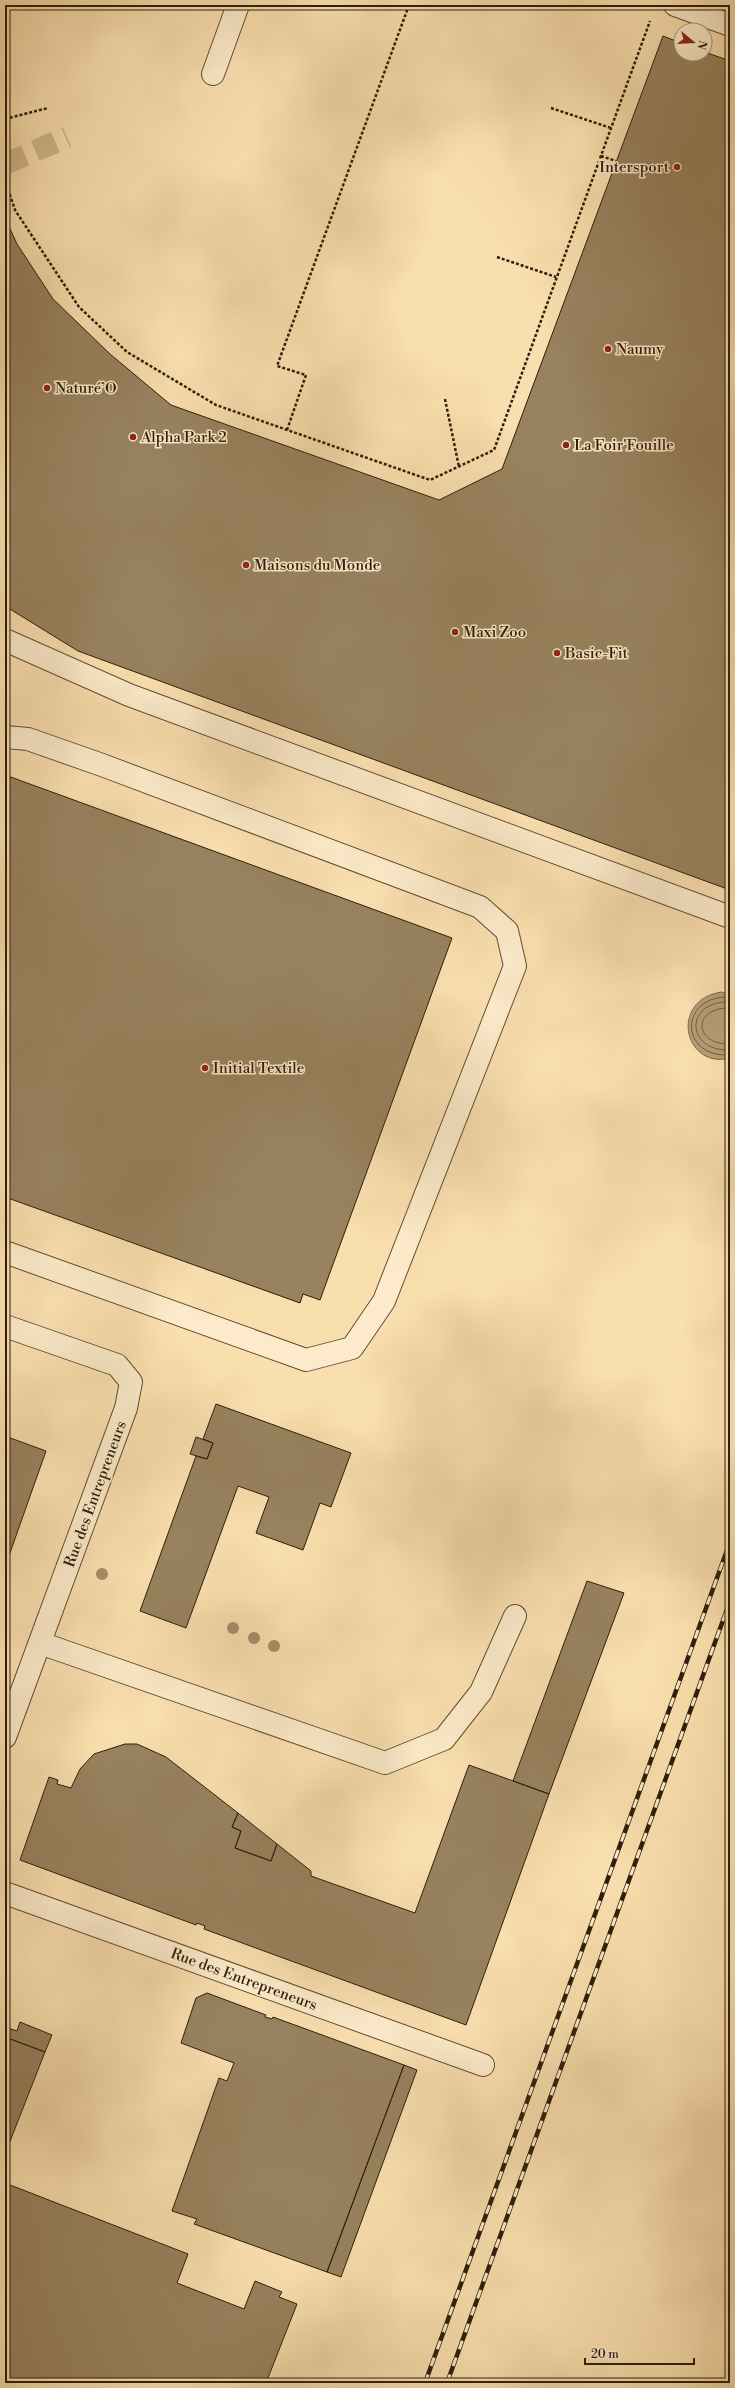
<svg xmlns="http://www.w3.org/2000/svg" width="735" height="2388" font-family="'Libre Bodoni',serif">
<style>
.water{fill:#b59d76;stroke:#7f6a4b}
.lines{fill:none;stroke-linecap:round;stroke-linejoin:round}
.shore{stroke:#725e40;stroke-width:1}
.building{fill:#98825f;stroke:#2e1e0a}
.minor-tunnel{stroke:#d1b88d;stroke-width:22;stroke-dasharray:22 11;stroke-linecap:butt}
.minor-casing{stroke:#614e33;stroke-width:24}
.path{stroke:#2e1e0a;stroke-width:2.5;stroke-dasharray:3 2;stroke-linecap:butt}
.minor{stroke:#fceaca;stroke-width:22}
.rail-casing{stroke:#2e1e0a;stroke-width:4.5}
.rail{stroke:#fceaca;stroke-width:3;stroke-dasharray:9;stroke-linecap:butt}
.tree{fill:#a68f6a}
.poi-dot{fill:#8f2418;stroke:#fceaca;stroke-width:1.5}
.labels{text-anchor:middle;stroke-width:3;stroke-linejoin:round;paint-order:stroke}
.poi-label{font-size:15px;fill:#2e1e0a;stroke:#fceaca;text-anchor:start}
.street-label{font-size:15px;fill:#2e1e0a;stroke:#fceaca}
</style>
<rect width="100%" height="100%" fill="#fadfae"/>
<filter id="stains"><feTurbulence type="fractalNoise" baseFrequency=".005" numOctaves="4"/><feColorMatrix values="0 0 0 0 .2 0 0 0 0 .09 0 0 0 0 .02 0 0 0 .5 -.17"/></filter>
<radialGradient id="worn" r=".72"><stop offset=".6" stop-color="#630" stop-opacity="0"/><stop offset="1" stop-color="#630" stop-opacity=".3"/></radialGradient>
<path class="water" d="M721,992L730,994V1058C685,1070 668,1001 721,992Z"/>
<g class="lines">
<path class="shore" d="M730,997C678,995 679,1058 730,1055
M730,1002C684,1000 685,1052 730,1050
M730,1008C692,1007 693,1045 730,1044"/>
</g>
<path class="building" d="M663,36L681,43V54H705V52L730,61V890L78,651L5,606V218L17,244L53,299L110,354L171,405L439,500L502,469Z
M8,776L452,938L320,1300L303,1294L300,1303L5,1197V784Z
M216,1404L351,1453L331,1507L320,1503L303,1550L256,1533L269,1497L238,1486L186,1628L140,1611L196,1456L207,1459L213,1443L203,1439Z
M5,1436L46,1451L5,1567Z
M196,1437L213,1443L207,1459L190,1454Z
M587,1581L624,1593L549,1794L513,1781Z
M125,1744H137L166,1757L238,1813L232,1827L241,1831L235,1848L271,1861L277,1844L311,1871V1876L415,1913L469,1765L549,1794L466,2025L204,1929L205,1926L197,1923L196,1925L20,1860L49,1777L58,1780L57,1784L71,1788L80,1769L94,1754Z
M238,1813L277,1844L271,1861L235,1848L241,1831L232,1827Z
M207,1993L266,2015L265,2017L272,2019L273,2017L404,2065L327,2272L194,2224L197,2219L172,2211L219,2078L227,2081L234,2063L181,2043L196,1998Z
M20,2022L52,2035L45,2052L5,2037V2027L17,2031Z
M5,2037L45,2052L5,2154Z
M404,2065L417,2070L341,2277L327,2272Z
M5,2183L188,2254L177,2283L244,2309L255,2281L282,2292L279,2297L297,2304L266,2383H5Z"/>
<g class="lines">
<path class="minor-tunnel" d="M5,164L67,137"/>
<defs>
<path id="minor" d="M675,5L730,25
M213,74L238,5
M5,640L129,695L730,917
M5,737L28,739L102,765L480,907L507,931L515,966L384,1301L352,1348L306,1360L5,1252
M5,1326L117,1365L131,1382L126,1408L5,1737
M40,1643L385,1763L444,1739L481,1692L515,1616
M5,1893L483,2065"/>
</defs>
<use href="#minor" class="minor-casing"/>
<path class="path" d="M551,108L611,128
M5,119L48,108
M601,156L616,161
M5,180L15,210L79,307L127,352L216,405L430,480L494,450L650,21
M497,257L556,277
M445,399L459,467
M287,430L306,375L277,366L409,5"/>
<use href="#minor" class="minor"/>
<defs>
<path id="rail" d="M425,2383L730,1542
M447,2383L730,1601"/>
</defs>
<use href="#rail" class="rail-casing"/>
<use href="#rail" class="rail"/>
</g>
<g class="tree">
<circle cx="102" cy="1574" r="6"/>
<circle cx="233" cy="1628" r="6"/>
<circle cx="254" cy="1638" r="6"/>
<circle cx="274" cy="1646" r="6"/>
</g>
<g class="poi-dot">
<circle cx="677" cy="167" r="4"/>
<circle cx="608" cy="349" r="4"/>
<circle cx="47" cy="388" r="4"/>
<circle cx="133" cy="437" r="4"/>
<circle cx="566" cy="445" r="4"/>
<circle cx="246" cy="565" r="4"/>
<circle cx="455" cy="632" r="4"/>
<circle cx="557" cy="653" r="4"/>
<circle cx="205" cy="1068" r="4"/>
</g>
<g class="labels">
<g class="poi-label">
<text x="669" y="172" text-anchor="end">Intersport</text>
<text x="616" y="354">Naumy</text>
<text x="55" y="393">Naturé’O</text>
<text x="141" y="442">Alpha Park 2</text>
<text x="574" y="450">La Foir'Fouille</text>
<text x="254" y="570">Maisons du Monde</text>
<text x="463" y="637">Maxi Zoo</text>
<text x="565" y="658">Basic-Fit</text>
<text x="213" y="1073">Initial Textile</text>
</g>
<g class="street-label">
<text transform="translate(95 1494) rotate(-70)" y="5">Rue des Entrepreneurs</text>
<text transform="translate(244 1979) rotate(20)" y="5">Rue des Entrepreneurs</text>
</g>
</g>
<rect width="735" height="2388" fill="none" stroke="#fadfae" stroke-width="20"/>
<rect x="6" y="6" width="723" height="2376" fill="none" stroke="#2e1e0a" stroke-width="2"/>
<rect x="10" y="10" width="715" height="2368" fill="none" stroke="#2e1e0a"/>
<g transform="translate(693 42) rotate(108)"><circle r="19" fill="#fceaca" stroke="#aa987d"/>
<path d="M0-3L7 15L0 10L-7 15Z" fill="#8f2418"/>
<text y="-6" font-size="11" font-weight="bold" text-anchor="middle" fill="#2e1e0a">N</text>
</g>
<path d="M585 2358v6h109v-6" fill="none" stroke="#2e1e0a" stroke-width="2"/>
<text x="591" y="2358" font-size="12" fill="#2e1e0a" stroke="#fceaca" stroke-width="3" paint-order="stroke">20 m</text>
<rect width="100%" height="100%" filter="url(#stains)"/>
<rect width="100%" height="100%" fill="url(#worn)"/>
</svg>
